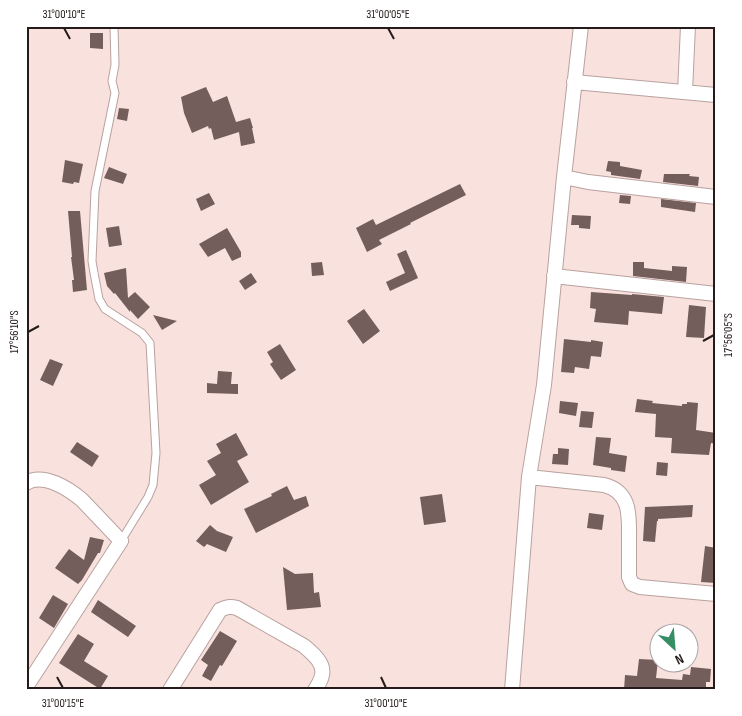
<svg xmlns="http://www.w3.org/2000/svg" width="742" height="716" font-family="'Sofia Sans Condensed',sans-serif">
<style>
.building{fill:#735e5c}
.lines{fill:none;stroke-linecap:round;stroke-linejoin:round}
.lane-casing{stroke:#b8a29f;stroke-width:9}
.street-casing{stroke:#b8a29f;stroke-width:16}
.lane{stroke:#fff;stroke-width:7}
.street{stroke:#fff;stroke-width:14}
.ticks{fill:none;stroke:#241b1a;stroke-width:2}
.neatline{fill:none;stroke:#241b1a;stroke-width:2}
.ticks-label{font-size:12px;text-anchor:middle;fill:#241b1a}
</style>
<rect width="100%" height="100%" fill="#f9e1de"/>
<path class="building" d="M90,33H103V49L90,48Z
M206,87L213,102L227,96L236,122L250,118L253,128H252L255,143L241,146L239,132L214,140L211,128L209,129L208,126L192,133L184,113L181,97Z
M119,108L129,109L127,121L117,119Z
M65,160L83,164L79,183L74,182L73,184L62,182Z
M608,161L620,162V166L642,170L640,179L611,175V172L606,171Z
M109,167L127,174L123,184L104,178Z
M664,174H690L689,176L699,177L698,186L663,182Z
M460,184L466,195L410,223L411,224L379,240L382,244L367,252L356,228L373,219L376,225Z
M209,193L215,204L201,211L196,199Z
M620,195L631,196L630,204L619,203Z
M661,199L696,203L695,212L661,207Z
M68,211H80L87,290L73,292L72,280H74L71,257H72Z
M572,215L591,216L590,229L579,228V225H571Z
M119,226L122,245L109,247L106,228Z
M227,228L241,252V257L232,261L225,248L208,257L199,244Z
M406,250L418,278L390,291L386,282L405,273L397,254Z
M322,262L324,275L312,276L311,263Z
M633,262H644V268L672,271V266L687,267L686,282L633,276Z
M126,268L128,298L135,292L150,307L138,319L130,310V312L115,293L114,294L107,286L104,273Z
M251,273L257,282L245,290L239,281Z
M591,292L632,295V294L664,297L662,314L629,311L628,325L594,322L596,309L590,308Z
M689,305L706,307L704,338L686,337Z
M364,309L380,331L363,344L347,321Z
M153,315L177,321L162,330Z
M564,339L591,342V340L603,342L601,357L591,356L589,369L575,367L574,373L561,372Z
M280,344L296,370L281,380L270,364L273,362L267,352Z
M50,359L63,364L53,386L40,380Z
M218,371L232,372L231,384H238V394L207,393V383L217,384Z
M637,399L653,401L652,403L682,406V404H687V402L698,403L696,430L716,433V444L711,443L709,455L671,453L672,438L655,437L656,414L635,412Z
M560,401L578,403L576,416L559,413Z
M581,411L594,412L592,428L579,427Z
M236,433L248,455L237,461L249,482L211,505L199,485L216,475L207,461L221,453L216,444Z
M596,437L611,438L609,453L627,456L625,472L611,470V468L593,465Z
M77,442L99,456L92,467L70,452Z
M558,448L569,449L568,465L552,464L553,454H558Z
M657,462L668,463L667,476L656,475Z
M287,486L294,500L306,496L309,506L256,533L244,509L272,496L271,494Z
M442,494L446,522L424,525L420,497Z
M693,505L692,517L658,519V521H657L655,542L643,541L645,507Z
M589,513L604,515L602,530L587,528Z
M210,525L217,531L233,537L226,552L207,544L204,547L196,541Z
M90,537L104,540L100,553H98L82,580L78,584L55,568L69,549L84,560Z
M705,546L716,548L714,570H716V583L701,582Z
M283,567L295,574L313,573L314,593L319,592L321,607L287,610Z
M53,595L68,604L54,628L39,618Z
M98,600L136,626L128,637L91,612Z
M220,631L237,641L222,666L220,665L211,681L202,676L208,665L201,660Z
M78,634L94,644L84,661L108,676L100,689L59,663Z
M639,659L658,660L656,678L682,680L683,674L690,675L691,667L711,669L710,682H706V690H624L625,675L637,676Z"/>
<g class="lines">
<defs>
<path id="lane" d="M114,26L115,65L112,81L115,93L95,191L92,261L94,273L99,299L105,309L142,333L150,343L156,453L153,485L148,497L121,541"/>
<path id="street" d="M574,82L716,95
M685,92L688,26
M564,177L588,182L716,197
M554,276L716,294
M529,477L604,485C632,492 629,518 629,541C629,553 629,565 629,577L632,584L640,587L716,594
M26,483C43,472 69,489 82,500L121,541L26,687
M170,690L220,610C226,607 230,606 237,608L304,646C312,653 325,663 322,675C321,681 318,685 315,690
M512,690L529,477L544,385L564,177L581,26"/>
</defs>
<use href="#lane" class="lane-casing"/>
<use href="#street" class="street-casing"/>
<use href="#lane" class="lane"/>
<use href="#street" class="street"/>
</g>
<path class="ticks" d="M64,28L70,39M388,28L394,39M28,332L39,326M703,341L714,335M57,677L63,688M381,677L386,688"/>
<rect width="742" height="716" fill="none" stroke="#ffffff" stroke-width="55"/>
<g transform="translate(674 648) rotate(154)"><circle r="24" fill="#ffffff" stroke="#a7a4a3"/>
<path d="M0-4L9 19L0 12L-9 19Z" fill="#368f64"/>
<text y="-8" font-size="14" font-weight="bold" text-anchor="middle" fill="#241b1a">N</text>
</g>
<rect x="28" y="28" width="686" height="660" class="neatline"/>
<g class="ticks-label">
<text x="64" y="18">31°00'10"E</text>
<text x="388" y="18">31°00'05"E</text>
<text transform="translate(14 332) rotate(-90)" y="4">17°56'10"S</text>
<text transform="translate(728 335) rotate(-90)" y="4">17°56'05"S</text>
<text x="63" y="707">31°00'15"E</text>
<text x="386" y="707">31°00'10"E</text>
</g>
</svg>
